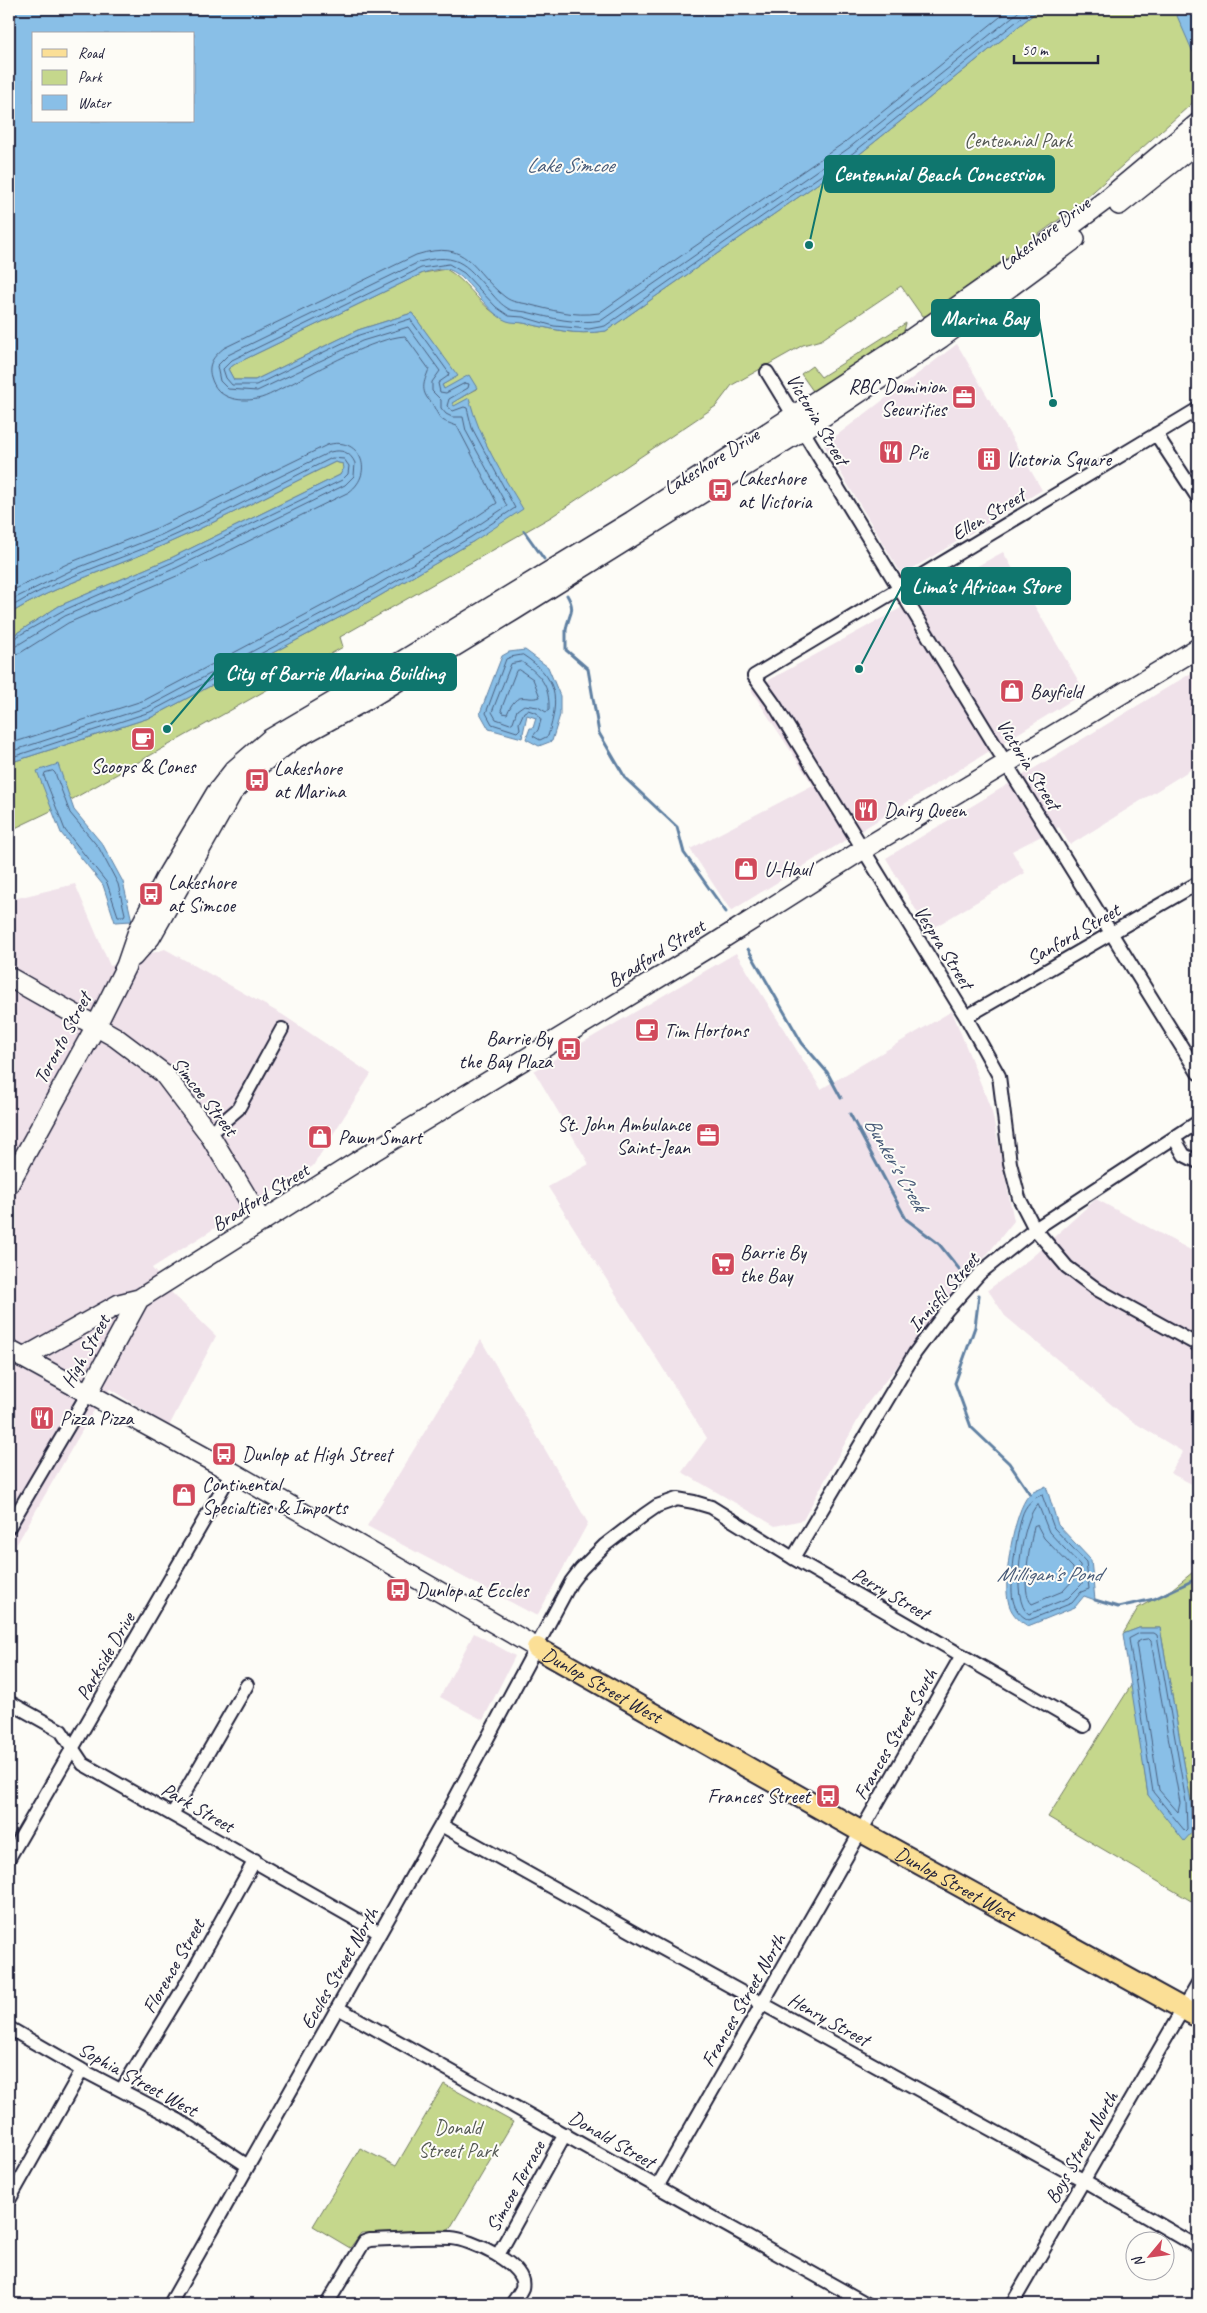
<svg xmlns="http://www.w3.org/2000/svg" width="1207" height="2313" font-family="Caveat,sans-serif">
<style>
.built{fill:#f0e2ea}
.green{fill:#c5d78c;stroke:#747c64}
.water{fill:#89bfe7;stroke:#6080a2;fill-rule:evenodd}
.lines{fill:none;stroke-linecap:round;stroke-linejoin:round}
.shore{stroke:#4b6180;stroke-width:1}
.stream{stroke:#6080a2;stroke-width:3}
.street-casing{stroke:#22223b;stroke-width:16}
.secondary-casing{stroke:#22223b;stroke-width:22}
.primary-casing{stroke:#22223b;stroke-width:24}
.street{stroke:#fdfcf7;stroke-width:12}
.secondary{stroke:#fdfcf7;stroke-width:19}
.primary{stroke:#fbdf96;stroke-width:20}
.labels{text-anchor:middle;stroke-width:4;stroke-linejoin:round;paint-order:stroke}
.park-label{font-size:20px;fill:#535853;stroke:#fdfcf7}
.street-label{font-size:20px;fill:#22223b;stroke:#fdfcf7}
.poi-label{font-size:20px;fill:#22223b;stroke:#fdfcf7;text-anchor:start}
.water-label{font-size:21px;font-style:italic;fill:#465977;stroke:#fdfcf7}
.leader{fill:none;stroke:#0f766e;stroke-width:2}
.callout-dot{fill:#0f766e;stroke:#fdfcf7;stroke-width:2}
.callout{fill:#0f766e;stroke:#0f766e;stroke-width:2}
.callout-label{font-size:21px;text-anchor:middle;font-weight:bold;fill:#fff}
</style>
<rect width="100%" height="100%" fill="#fdfcf7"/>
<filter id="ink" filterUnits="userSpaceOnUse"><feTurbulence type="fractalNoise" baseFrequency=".02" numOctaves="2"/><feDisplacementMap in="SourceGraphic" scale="10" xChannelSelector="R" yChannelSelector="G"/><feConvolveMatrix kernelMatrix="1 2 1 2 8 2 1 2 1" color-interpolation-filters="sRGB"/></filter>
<g filter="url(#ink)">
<path class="built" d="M957,344L1042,490L902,575L824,445Z
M1003,552L1085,692L731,911L690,849L813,785L751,690Z
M1198,669V765L1070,845L1059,827L1012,851L1025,873L928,931L886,858Z
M75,884L110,966L165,949L283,1015L371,1074L313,1166L152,1268L171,1292L216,1336L169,1426L110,1389L91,1415L11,1554L9,1553V900Z
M736,953L821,1089L952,1011L992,1112L1014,1221L866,1405L803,1520L775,1526L682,1472L707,1438L548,1187L589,1164L534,1071Z
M1096,1199L1198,1254V1487L1170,1473L1183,1452L1130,1420L1005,1316L988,1290L1032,1257Z
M481,1340L588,1523L537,1616L367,1526Z
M474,1633L515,1656L483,1720L440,1697Z"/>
<path class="green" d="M1040,9H1198V98L1076,207L964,289C954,301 938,316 922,316L901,286L821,340L803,345L732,385L716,406L551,517L340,637L343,647L55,809L9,831V763L152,717L376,598L474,541L496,464L476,425L469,399L453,407L451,403L477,389H444L442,385L457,376L412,313L358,330L255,380H234L228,369L235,364L423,273L446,269C467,281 476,300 494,313C506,321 510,320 523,323C555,329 573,336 606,331L856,157Z
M906,323L903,335L813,391L801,374L812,366L821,377Z
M335,462L343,464L345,468L340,475L171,558L59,606L9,638V614C58,584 114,568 166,544C223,519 278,490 335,462Z
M1198,1568V1905L1048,1817L1132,1684L1148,1795L1192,1832L1191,1802L1160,1628H1139L1123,1634L1138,1608L1172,1589Z
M444,2084L513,2122L449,2230L361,2233L350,2248L313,2226L360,2148L396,2166Z"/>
<path class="water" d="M9,9H1040L856,157L606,331C573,336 555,329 523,323C518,322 512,323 507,321C485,313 467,272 446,269C440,268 430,271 423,273L235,364L228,369L234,380H255L358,330L412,313L458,376L442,385L444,389L469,375L477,388L452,403L454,406L469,398C480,440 501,472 523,509L474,541L376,598L152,717L9,763V638L59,606L171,558L340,475L344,468L343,464L335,462C278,490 223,519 166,544C114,568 58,584 9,614ZM34,34H194V121H34Z
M1174,9H1198V58L1192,50Z
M525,650L548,667L560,696V715L552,741L539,746L526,739L530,728H533L536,718L527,715L522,738L489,729L480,713L502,656L509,652Z
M58,764L74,810L103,845L123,882L132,921L115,922L103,885L61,833L37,771Z
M1046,1486L1058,1525L1091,1560L1095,1600L1084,1596L1075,1607L1028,1626C1018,1620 1010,1613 1008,1600C1003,1579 1014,1511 1029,1495C1033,1491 1041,1489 1046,1486Z
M1139,1628H1160L1191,1802L1192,1832L1184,1841L1148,1795L1123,1634Z"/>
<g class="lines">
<path class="shore" d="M9,592L69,563L157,528L327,445C359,435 376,472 349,492L179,575L68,623L20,653L9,655
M9,601L72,570L161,535L330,452C342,449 350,452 355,463L354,476L345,485L176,568L65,616L16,646L9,648
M9,608C56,579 110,563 162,541C220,516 276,485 332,458L344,459L349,466L348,474L342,480L173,562L62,611L9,641
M523,655C558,678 560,698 548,736L540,740L533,736L538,730L541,720L537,713L528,710L524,712L519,723L520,729L517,732L492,724L486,713L506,659L511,657Z
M522,662C541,675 550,686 549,710L546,712L538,707L524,705L517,710L513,722L510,724L496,719L492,712L511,664Z
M520,670L533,679L540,697C525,702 518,688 507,714L503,713L501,710L516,671Z
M9,744L145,700L367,582L464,525L497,503L457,426C440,420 441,421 433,405C432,402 430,401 428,399C420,388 425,380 429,369L405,336C374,338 318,370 289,385C279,389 268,397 257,399C238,402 217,399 211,377C207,364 214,356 224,348L416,255C470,238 471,271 505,297C513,303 519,302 527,304C551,310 574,317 599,313L845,142L1010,9
M9,752L148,707L371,588L468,532L507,506L466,431L463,417H452L446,414L441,408V400L432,391V382L440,371L408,327L362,341L257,391L228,389L220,381L217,366L228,355L419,262C461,251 467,267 493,295C498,301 504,307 511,310C515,311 521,311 526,312C552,318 576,325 602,320L849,148L1022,9
M9,758L150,712L374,594L471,537L515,508L472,428L467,408L464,407L453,411L447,406L449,399L468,388L469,384L465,383L446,393L440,392L438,383L448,376L449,373L410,319L359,335L256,385H232L226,378L223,369L232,360L421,268L449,264L464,273L496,307L509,316L523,317L554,326L589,329L605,326L853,153L1032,9
M53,771L55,773L70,813L99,848L118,884L125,914L124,916H118L107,883L65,830L44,776L45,773Z
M1042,1495L1054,1528L1086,1562L1089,1589L1081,1592L1072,1603L1029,1620C1020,1616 1015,1609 1013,1600C1009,1583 1017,1533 1022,1516C1025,1506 1033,1497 1042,1495Z
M1038,1504L1049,1532L1080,1565L1082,1584L1068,1598L1029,1614C1009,1603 1022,1517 1038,1504Z
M1037,1525L1044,1538L1073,1568L1074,1579L1063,1591L1032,1604C1019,1592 1031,1543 1034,1526Z
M1140,1633H1154L1157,1635L1186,1802L1187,1829L1185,1831L1153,1792L1129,1639Z
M1149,1639L1151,1641L1180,1803L1178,1812L1159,1790L1136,1643L1141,1640Z"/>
<path class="stream" d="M524,531L544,559
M567,595C577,612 568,614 566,630C566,636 566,643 566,650L588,669L599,733L626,779L677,827L684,853L726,912
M748,949L802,1043L827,1072L841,1098
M850,1114L906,1219L939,1244L960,1270
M979,1295L975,1327L955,1383L971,1427L1009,1463L1030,1494
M1095,1600L1118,1607L1154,1599L1198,1578"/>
<defs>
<path id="street" d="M767,372L1007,765L1198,1073
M1198,409L754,676L774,704L966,1017L999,1076L1010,1163L1019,1198L1035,1229L1067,1267L1098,1290L1198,1345
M1156,434L1198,498
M966,1017L1198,883
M209,1134L238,1109L282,1029
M1174,1138L1184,1155L1198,1162
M9,1527L88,1393
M793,1558L915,1353L947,1310L980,1273L1035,1229L1198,1122
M9,1702L61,1731L83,1764L380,1933
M173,1813L247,1685
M441,1825L654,1944L1083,2180L1198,2247
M9,1858L232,1472
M338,2008L867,2304
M9,2028L82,2070L178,2120L248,2166
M122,2089L186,1984L255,1860
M657,2187L962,1655
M9,2200L82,2070
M498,2255L565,2134
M170,2304L441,1825L571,1582L581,1569L605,1545L644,1515L657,1506L677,1499L694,1502L711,1507L793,1558L1084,1726
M327,2304L364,2242L370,2240C397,2239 424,2237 451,2238C469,2239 528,2264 522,2288C520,2293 515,2299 512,2304
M1012,2304L1198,1983"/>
<path id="secondary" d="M1119,205L1198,142
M133,957L150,938L232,793L261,764L293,740L370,698L513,611L803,430L941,338L1075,239
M9,977L115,1037L163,1073L209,1134L262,1222
M9,1184L96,1026L126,966L138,931L166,877L216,793L234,770L270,739L379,675L632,521L908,341L1056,237L1107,199L1198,123
M9,1350L232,1472L537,1648
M23,1358L119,1304L139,1299L369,1154L706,949L862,850L1198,648
M88,1393L139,1299"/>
<g id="primary">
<path id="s1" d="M537,1648L860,1831L1198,2017"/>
</g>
</defs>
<use href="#street" class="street-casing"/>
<use href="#secondary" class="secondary-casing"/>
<use href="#primary" class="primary-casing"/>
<use href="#street" class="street"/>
<use href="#secondary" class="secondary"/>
<use href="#primary" class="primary"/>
</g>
</g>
<defs>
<symbol id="office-square" viewBox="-11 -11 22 22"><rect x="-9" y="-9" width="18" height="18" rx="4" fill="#d1495b" stroke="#fdfcf7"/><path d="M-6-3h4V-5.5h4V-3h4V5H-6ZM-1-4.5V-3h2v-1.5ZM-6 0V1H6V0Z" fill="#fff"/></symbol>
<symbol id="restaurant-square" viewBox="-11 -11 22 22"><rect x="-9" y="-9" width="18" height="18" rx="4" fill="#d1495b" stroke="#fdfcf7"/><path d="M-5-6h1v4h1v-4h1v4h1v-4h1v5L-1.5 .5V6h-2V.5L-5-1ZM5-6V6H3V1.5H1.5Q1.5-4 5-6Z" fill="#fff"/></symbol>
<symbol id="building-square" viewBox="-11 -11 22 22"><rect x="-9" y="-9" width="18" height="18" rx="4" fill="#d1495b" stroke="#fdfcf7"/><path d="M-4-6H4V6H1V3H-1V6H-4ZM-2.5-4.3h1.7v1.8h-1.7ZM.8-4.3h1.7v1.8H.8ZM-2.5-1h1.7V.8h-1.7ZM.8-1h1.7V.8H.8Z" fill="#fff"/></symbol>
<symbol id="bus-square" viewBox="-11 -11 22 22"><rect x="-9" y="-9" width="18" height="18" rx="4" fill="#d1495b" stroke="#fdfcf7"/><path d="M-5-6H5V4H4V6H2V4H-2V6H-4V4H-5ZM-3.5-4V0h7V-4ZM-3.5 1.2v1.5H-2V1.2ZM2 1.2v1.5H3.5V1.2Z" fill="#fff"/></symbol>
<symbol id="shop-square" viewBox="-11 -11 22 22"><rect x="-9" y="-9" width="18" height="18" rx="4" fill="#d1495b" stroke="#fdfcf7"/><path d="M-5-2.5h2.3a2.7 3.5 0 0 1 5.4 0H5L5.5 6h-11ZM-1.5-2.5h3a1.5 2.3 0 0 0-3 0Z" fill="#fff"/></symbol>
<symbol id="cafe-square" viewBox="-11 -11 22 22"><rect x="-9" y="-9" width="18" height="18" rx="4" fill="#d1495b" stroke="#fdfcf7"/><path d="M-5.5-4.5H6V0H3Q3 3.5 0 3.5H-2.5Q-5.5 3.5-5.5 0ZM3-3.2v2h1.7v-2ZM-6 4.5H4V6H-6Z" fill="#fff"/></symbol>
<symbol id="supermarket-square" viewBox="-11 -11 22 22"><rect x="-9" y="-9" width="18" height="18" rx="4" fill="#d1495b" stroke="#fdfcf7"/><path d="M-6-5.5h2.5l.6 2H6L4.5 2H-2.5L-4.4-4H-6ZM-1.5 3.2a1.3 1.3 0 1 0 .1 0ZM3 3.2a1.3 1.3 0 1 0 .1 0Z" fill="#fff"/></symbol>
</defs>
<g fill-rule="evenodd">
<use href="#office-square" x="950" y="383" width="28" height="28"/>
<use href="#restaurant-square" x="877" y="438" width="28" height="28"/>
<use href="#building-square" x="975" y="445" width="28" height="28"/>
<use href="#bus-square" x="706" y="476" width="28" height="28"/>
<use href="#shop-square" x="998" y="677" width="28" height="28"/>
<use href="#cafe-square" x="129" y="725" width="28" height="28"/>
<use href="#bus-square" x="243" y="766" width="28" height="28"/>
<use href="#restaurant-square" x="852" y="796" width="28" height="28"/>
<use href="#shop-square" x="732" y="855" width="28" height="28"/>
<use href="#bus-square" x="137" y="880" width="28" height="28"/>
<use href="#cafe-square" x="633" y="1016" width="28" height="28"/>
<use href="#bus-square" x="555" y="1035" width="28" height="28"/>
<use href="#office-square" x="694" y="1121" width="28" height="28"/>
<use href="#shop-square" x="306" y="1123" width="28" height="28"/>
<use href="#supermarket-square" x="709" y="1250" width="28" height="28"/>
<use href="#restaurant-square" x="28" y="1404" width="28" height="28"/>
<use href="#bus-square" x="210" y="1440" width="28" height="28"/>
<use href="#shop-square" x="170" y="1481" width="28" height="28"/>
<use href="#bus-square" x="384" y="1576" width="28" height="28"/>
<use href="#bus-square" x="814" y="1782" width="28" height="28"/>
</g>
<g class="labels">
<g class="park-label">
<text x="1018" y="147">Centennial Park</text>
<text x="458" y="2134">Donald<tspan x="458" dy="23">Street Park</tspan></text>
</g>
<g class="street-label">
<text transform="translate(1044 233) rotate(-37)" y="7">Lakeshore Drive</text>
<text transform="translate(818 419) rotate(59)" y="7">Victoria Street</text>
<text transform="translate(711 461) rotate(-32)" y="7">Lakeshore Drive</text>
<text transform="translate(988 514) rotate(-31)" y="7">Ellen Street</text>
<text transform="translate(1029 764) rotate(58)" y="7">Victoria Street</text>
<text transform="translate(1073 934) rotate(-30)" y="7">Sanford Street</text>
<text transform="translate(944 947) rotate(58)" y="7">Vespra Street</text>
<text transform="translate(656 953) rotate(-32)" y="7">Bradford Street</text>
<text transform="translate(62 1038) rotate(-62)" y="7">Toronto Street</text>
<text transform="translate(205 1096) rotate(52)" y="7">Simcoe Street</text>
<text transform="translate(260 1197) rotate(-32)" y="7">Bradford Street</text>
<text transform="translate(943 1292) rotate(-49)" y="7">Innisfil Street</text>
<text transform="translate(85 1351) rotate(-61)" y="7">High Street</text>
<text transform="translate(891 1593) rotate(30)" y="7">Perry Street</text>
<text transform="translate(105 1656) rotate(-60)" y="7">Parkside Drive</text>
<text dy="7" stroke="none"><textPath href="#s1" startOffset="75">Dunlop Street West</textPath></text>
<text transform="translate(895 1734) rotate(-60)" y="7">Frances Street South</text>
<text transform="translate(198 1807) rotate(30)" y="7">Park Street</text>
<text dy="7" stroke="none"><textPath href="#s1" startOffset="480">Dunlop Street West</textPath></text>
<text transform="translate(173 1966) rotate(-60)" y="7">Florence Street</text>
<text transform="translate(339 1968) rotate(-60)" y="7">Eccles Street North</text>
<text transform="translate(743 2000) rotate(-60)" y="7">Frances Street North</text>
<text transform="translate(829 2019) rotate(29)" y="7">Henry Street</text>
<text transform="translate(138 2079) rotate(29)" y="7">Sophia Street West</text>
<text transform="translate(612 2139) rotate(30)" y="7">Donald Street</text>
<text transform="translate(1081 2147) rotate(-60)" y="7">Boys Street North</text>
<text transform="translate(515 2186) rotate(-61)" y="7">Simcoe Terrace</text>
</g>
<g class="poi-label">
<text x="946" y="393" text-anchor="end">RBC Dominion<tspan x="946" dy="23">Securities</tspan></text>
<text x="908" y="459">Pie</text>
<text x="1006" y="466">Victoria Square</text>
<text x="738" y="485">Lakeshore<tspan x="738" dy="23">at Victoria</tspan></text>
<text x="1030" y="698">Bayfield</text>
<text x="143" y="773" text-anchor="middle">Scoops &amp; Cones</text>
<text x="274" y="775">Lakeshore<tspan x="274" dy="23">at Marina</tspan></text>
<text x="884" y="817">Dairy Queen</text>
<text x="764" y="876">U-Haul</text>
<text x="168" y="889">Lakeshore<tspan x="168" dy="23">at Simcoe</tspan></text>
<text x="664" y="1037">Tim Hortons</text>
<text x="552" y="1045" text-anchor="end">Barrie By<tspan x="552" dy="23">the Bay Plaza</tspan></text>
<text x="690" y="1131" text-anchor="end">St. John Ambulance<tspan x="690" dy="23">Saint-Jean</tspan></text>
<text x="338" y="1144">Pawn Smart</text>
<text x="740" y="1259">Barrie By<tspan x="740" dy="23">the Bay</tspan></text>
<text x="60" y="1425">Pizza Pizza</text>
<text x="242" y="1461">Dunlop at High Street</text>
<text x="202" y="1491">Continental<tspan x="202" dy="23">Specialties &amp; Imports</tspan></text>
<text x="416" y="1597">Dunlop at Eccles</text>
<text x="810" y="1803" text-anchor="end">Frances Street</text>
</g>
<g class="water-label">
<text x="570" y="172">Lake Simcoe</text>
<text transform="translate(896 1164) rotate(60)" y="7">Bunker's Creek</text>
<text x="1049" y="1581">Milligan's Pond</text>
</g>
</g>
<path class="leader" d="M809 245L825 174M1053 403L1039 318M859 669L902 586M167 729L215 672"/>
<g class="callout-dot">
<circle cx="809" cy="245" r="5"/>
<circle cx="1053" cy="403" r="5"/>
<circle cx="859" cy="669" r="5"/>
<circle cx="167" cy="729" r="5"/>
</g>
<g class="callout">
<rect x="825" y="156" width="229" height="36" rx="5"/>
<rect x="932" y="300" width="107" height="36" rx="5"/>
<rect x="902" y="568" width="168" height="36" rx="5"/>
<rect x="215" y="654" width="241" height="36" rx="5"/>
</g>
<g class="callout-label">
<text x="939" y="181">Centennial Beach Concession</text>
<text x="985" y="325">Marina Bay</text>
<text x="986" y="593">Lima's African Store</text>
<text x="335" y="680">City of Barrie Marina Building</text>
</g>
<rect width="1207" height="2313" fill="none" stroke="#fdfcf7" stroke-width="30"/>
<rect x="15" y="15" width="1177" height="2283" fill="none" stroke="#22223b" stroke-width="2" filter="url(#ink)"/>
<rect x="32" y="32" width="162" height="90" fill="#fdfcf7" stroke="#a5a5ac"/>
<rect x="42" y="49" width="25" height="8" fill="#fbdf96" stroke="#a5a5ac"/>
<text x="78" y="58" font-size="15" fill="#22223b">Road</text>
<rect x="42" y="70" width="25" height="15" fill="#c5d78c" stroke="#a5a5ac"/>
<text x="78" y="82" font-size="15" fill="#22223b">Park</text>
<rect x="42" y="95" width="25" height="15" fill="#89bfe7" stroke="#a5a5ac"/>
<text x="78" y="108" font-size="15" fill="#22223b">Water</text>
<g transform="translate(1150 2256) rotate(241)"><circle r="24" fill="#fdfcf7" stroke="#a5a5ac"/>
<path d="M0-4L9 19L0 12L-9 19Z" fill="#d1495b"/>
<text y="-8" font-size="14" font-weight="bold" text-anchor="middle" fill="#22223b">N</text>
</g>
<path d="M1014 55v8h84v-8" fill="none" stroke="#22223b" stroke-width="2.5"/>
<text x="1022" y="55" font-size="15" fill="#22223b" stroke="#fdfcf7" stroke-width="4" paint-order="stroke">50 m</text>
</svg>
